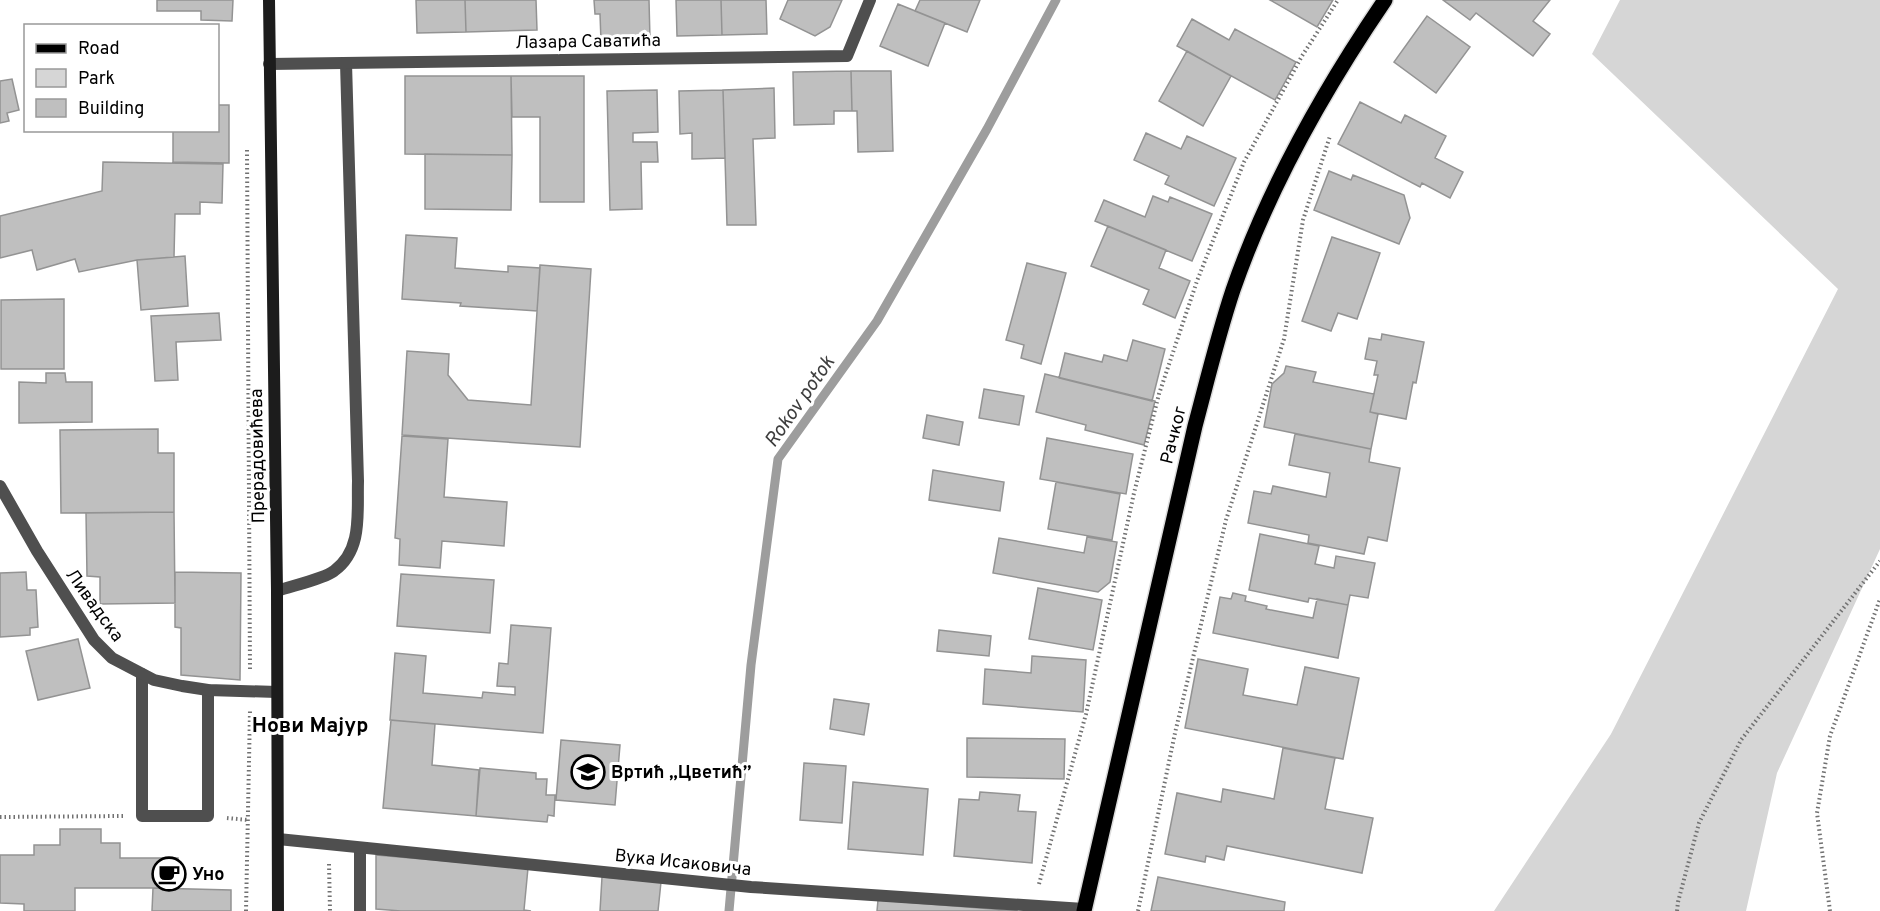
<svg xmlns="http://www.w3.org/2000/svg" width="1880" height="911" font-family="Overpass,sans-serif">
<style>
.green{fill:#d6d6d6}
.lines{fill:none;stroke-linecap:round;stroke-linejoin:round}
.stream{stroke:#9d9d9d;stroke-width:9}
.building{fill:#bfbfbf;stroke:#939393;stroke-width:1.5}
.primary-casing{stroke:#dbdbdb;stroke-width:18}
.path{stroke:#717171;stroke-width:4;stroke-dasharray:1.5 3;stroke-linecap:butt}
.lane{stroke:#4f4f4f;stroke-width:12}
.street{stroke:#4f4f4f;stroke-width:12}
.secondary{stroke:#1c1c1c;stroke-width:12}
.primary{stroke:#000;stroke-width:15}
.labels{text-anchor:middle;stroke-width:6;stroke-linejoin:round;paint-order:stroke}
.street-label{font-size:18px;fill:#000;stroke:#fff}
.poi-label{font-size:18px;font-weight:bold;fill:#000;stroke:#fff;text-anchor:start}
.water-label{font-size:20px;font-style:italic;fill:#3e3e3e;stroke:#fff}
.quarter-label{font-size:21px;font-weight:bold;fill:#000;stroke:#fff}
</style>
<rect width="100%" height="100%" fill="#fff"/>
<path class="green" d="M1620,0H1880V549L1777,773L1746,911H1494L1611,734L1838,289L1592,54Z"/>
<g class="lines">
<path class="stream" d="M729,911L751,665L778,459L877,321L987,129L1056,0"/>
</g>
<path class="building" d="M157,0H233L232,21L201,20V11H157Z
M416,0H465L466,32L417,33Z
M465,0H536L537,30L466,32Z
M594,0H649L650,40L601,41L600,14H595Z
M676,0H721L722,35L677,36Z
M721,0H766L767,34L722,35Z
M788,0H842L830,27L815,36L780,19Z
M920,0H980L967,32L915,11Z
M1270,0H1333L1317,27Z
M1443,0H1550L1533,21L1550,34L1533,56L1476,13L1470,20Z
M898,4L945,23L928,66L880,46Z
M1427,16L1470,47L1436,93L1394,62Z
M1192,19L1229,40L1235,29L1296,62L1275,100L1177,46Z
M1187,51L1231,76L1203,126L1159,101Z
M851,71L852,111H834V124L794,125L793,72Z
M851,71H891L893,151L858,152L857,111H852Z
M405,76H511L512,155L405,154Z
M511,76H584V202H540V117H512Z
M12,79L19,110L7,113L9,121L0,123V81Z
M774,88L775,138L753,139L756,225H727L723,90Z
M657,90L658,132L633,133V142H657L658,162H641L642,209L610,210L607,91Z
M723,90L725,158L692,159V133L680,134L679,91Z
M1360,102L1401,123L1405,115L1446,136L1435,158L1463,172L1450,198L1422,183L1420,187L1338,144Z
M218,105H229V163L173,162V130H218Z
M1146,133L1181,149L1187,136L1236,158L1214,206L1165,184L1169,176L1134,160Z
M425,154L512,155L511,210L425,209Z
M103,162L223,164L222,203L200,202V214H175L174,257L137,260L79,272L75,259L37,270L32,250L0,258V216L102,191Z
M1329,171L1351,180L1353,175L1404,195L1410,218L1399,244L1314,210Z
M1153,196L1168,202L1170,197L1212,214L1192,261L1095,221L1104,200L1145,217Z
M1108,226L1166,250L1159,268L1190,281L1175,318L1143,304L1149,290L1091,266Z
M406,235L457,238L455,268L508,272V266L540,268L537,311L460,306L461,303L402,299Z
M1332,237L1380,253L1357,319L1338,313L1331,331L1302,321Z
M185,256L188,306L141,310L137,260Z
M1027,263L1066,273L1041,364L1021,358L1024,345L1006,340Z
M540,265L591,269L580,447L402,435L407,351L449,354L448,375L468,400L531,405Z
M64,299V369H1V300Z
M219,313L221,340L176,342L178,380L155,381L151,316Z
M1382,334L1424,342L1416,383L1413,382L1406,419L1370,412L1378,375H1374L1377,361L1365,359L1369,338L1381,340Z
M1133,340L1165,349L1152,401L1059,378L1065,353L1102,362L1104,355L1127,361Z
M1286,366L1316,372L1313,382L1374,394L1370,412L1378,414L1371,449L1264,427L1272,384L1284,373Z
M46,373H65L66,382H92V422L19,423V382L46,383Z
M1045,374L1155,401L1144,445L1085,430L1086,425L1036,412Z
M984,389L1024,396L1019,425L979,418Z
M927,415L963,422L959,445L923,438Z
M158,429V453H174V512L61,513L60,430Z
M1295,434L1371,449L1369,462L1400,468L1387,541L1368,537L1364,554L1308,543L1309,535L1248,523L1254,491L1271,494L1273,486L1326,497L1330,473L1289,465Z
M402,436L448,439L444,497L507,502L504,546L442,541L440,568L399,565L400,539L395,538Z
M1047,438L1133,454L1126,494L1040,479Z
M933,470L1004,482L1000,511L929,500Z
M1056,482L1120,494L1112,540L1048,529Z
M174,512L175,603L100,604V577L87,576L86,513Z
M1260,534L1319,546L1315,564L1334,568L1336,556L1375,563L1368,598L1350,595L1348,605L1309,598L1308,602L1249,590Z
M1087,537L1117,542L1110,582L1098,592L993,573L999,538L1084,553Z
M26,572L27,590H36L38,627L30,628V635L0,637V573Z
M175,572L241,573L240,680L181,675V628L175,627Z
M401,574L494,580L490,633L397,626Z
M1038,588L1102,600L1093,650L1029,639Z
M1233,593L1246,596L1245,601L1267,606L1266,609L1313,618L1317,599L1348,605L1338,658L1213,633L1220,597L1231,599Z
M511,625L551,628L543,733L390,720L395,653L426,656L423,693L482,698L483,692L515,695V687L497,686L499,663L508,664Z
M939,630L991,636L989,656L937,651Z
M78,639L90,688L38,700L26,651Z
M1032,656L1086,660L1083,712L983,704L985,669L1031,673Z
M1198,659L1248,669L1243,695L1297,705L1305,667L1359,678L1343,759L1185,728Z
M834,699L869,704L864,735L830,729Z
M391,720L435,724L432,765L479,770L476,816L383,808Z
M967,738L1065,739L1064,779L967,777Z
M561,740L620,745L615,805L556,800Z
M1283,748L1335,758L1325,809L1373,818L1362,873L1227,846L1224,860L1206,856L1205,862L1165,854L1177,793L1221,802L1223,789L1274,799Z
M804,763L846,766L842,823L800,820Z
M480,768L536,773V779H547L546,795H555L554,816L548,815L547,822L476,816Z
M853,782L928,789L923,855L848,849Z
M980,792L1020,795L1018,811L1036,812L1032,863L954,856L959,799L979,800Z
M60,829H101V843H120V858H178V888H75V911H24V904L0,903V855H34V845H60Z
M376,855L528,868L524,910L531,911H401L376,909Z
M602,877L661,882L658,911H600Z
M1158,877L1285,902L1284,911H1151Z
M153,888L231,890V911H152Z
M878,900L1018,911H877Z"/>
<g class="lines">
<defs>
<path id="primary" d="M1084,911L1195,426C1207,381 1218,335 1233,290C1269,186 1323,91 1385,0"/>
</defs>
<use href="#primary" class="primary-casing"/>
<path class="path" d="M247,150L250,670
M0,817L123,816
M227,818L248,820
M329,864L330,911
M1039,884L1086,714L1134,493L1159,394L1197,281L1244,162L1302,56L1338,0
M246,911L250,711
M1138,911L1175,733L1226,520L1284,339L1303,220L1330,136
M1677,911L1678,902L1699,823L1741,740L1880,561
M1830,911L1817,813L1830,736L1880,599"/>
<path class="lane" d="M277,591C291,586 324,579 334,571C363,550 357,513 358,481L346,63
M142,674V816H208V690
M360,911V848"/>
<path class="street" d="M269,64L847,56L870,0
M0,486L37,551L94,640L112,658L154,680L182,686L208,690L277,692
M278,839L751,887L1084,909"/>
<path class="secondary" d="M269,0L277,591L278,911"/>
<use href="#primary" class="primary"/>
</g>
<defs>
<symbol id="school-ring" viewBox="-11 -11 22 22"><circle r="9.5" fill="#fff" stroke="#000" stroke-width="1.5"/><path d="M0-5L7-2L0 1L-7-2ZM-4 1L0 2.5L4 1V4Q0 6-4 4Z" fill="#000"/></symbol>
<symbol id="cafe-ring" viewBox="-11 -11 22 22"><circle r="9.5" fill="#fff" stroke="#000" stroke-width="1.5"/><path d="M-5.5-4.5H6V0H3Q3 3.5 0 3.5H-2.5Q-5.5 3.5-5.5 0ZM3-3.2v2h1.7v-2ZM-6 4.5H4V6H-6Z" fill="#000"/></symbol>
</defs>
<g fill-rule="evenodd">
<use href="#school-ring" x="569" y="753" width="38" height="38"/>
<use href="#cafe-ring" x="150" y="855" width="38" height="38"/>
</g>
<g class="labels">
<g class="street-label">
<text transform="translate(588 41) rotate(-1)" y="6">Лазара Саватића</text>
<text transform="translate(1173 435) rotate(-76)" y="6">Рачког</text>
<text transform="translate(257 456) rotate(-91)" y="6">Прерадовићева</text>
<text transform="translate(95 605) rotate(54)" y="6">Ливадска</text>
<text transform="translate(683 862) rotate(6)" y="6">Вука Исаковича</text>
</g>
<g class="poi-label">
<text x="611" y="778">Вртић „Цветић”</text>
<text x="192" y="880">Уно</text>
</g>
<g class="water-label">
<text transform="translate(799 401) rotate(-55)" y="7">Rokov potok</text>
</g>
<g class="quarter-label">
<text x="310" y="732">Нови Мајур</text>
</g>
</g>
<rect x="24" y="24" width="195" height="108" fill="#ffffff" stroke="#999999" stroke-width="1.5"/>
<rect x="36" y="44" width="30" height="9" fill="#000000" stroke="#999999" stroke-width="1.5"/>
<text x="78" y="54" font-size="18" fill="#000000">Road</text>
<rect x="36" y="69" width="30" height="18" fill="#d6d6d6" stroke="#999999" stroke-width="1.5"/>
<text x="78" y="84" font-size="18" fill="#000000">Park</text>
<rect x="36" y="99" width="30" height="18" fill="#bfbfbf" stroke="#999999" stroke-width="1.5"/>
<text x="78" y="114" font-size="18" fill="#000000">Building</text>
</svg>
